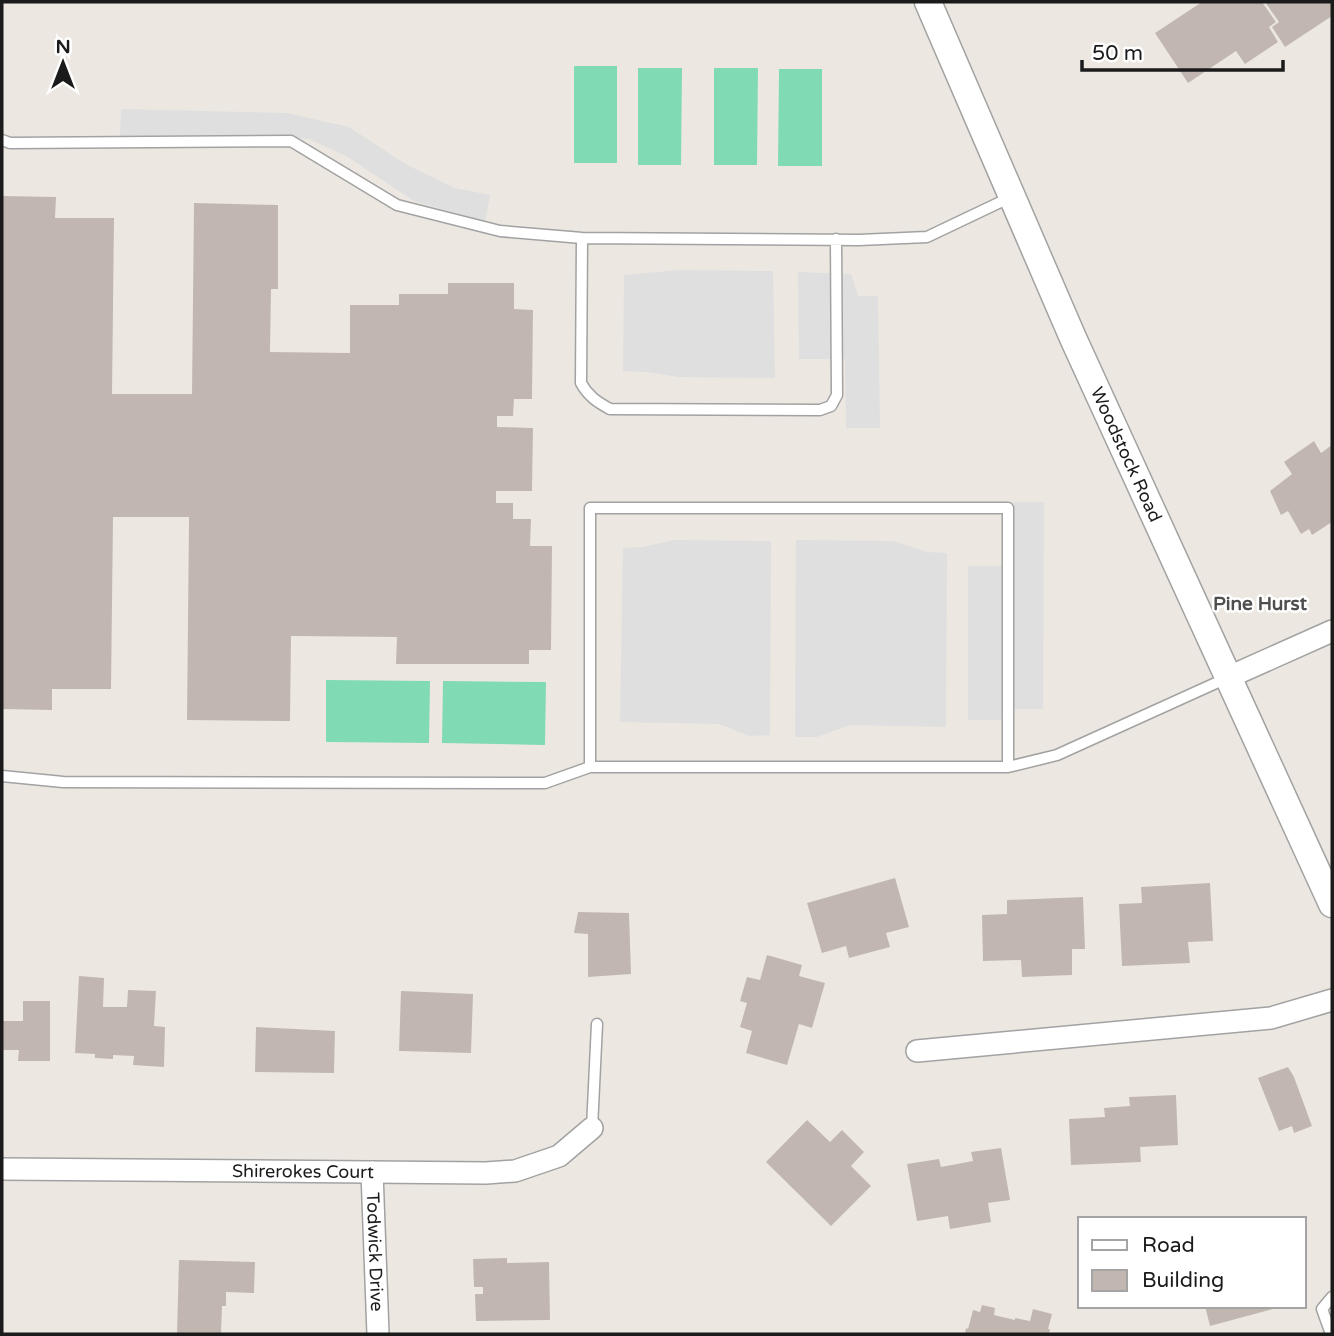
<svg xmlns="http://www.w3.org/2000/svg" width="1334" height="1336" font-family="'Varela Round',sans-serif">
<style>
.pitch{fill:#80dab3}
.parking{fill:#dfdfdf}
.building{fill:#c1b7b0}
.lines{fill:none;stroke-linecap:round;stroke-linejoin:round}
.service-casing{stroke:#a2a2a2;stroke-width:13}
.minor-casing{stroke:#a2a2a2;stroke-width:24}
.tertiary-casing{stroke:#a2a2a2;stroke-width:29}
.service{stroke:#fff;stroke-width:10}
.minor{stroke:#fff;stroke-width:21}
.tertiary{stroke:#fff;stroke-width:26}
.labels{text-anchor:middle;stroke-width:5;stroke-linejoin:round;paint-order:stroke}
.street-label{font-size:18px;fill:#1b1b1b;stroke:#fff}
.neighbourhood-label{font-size:19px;font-weight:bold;fill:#4e4e4e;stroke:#fff}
</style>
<rect width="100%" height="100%" fill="#ece8e1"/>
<path class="pitch" d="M574,66H617V163H574Z
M638,68H682L681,165H638Z
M714,68H758L757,165H714Z
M779,69H822V166H778Z
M326,680L430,681L429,743L326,742Z
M443,681L546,682L545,745L442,743Z"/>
<path class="parking" d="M121,109L287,113L349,127L407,165L455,188L490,195L485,222L414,201L348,157L309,139L261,135L120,136Z
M680,270L773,271L775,378L679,377L646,372L623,371L624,275Z
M798,272L851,274L858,296H878L880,428H846L845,359H799Z
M1014,502H1044L1043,709H1002L1001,720H968V566H1014Z
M674,540L771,541L770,735L749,736L719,724L620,722L623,548L643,547Z
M796,540L893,541L927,552L947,553L946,727L850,725L817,737H795Z"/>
<path class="building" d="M1202,2H1262L1276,22L1269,27L1278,42L1245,64L1236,51L1188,83L1155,33Z
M1265,2H1332V16L1285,47L1272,27L1279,22Z
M2,196L56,197L55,218H114L112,394H192L194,203L278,205V289H271L270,352L350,353V305H399V294H448V283H514V309L533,310L532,399H514L513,416H497V427L533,428L532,491H496V503H513V519H531L530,546H552L551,650H529V664H396L397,637L291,636L290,721L187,720L189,517H113L111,689H52V710L2,709Z
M1314,441L1321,453L1332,445V522L1312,535L1309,529L1301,534L1288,511L1281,515L1270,491L1292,474L1284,462Z
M895,878L909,927L886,933L890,947L849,958L846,946L822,953L807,903Z
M1210,883L1213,941L1188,942L1190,963L1122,966L1119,904L1142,903L1141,887Z
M1083,897L1085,949H1072V975L1022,977L1021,960L983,961L982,915L1007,914V900Z
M578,912L629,913L631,974L588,977V934L574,933Z
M767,955L802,965L799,976L825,983L812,1028L799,1024L787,1065L746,1053L752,1031L740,1027L747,1003L740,1001L747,977L760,980Z
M79,976L104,978L103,1007H127L128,990L156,991L154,1026L165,1027L164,1067L133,1065L134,1056L113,1055V1059L95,1058V1054L75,1053Z
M401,991L473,994L471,1053L399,1051Z
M23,1001H50V1061H18L19,1050H2V1021H23Z
M256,1027L335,1031L334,1073L255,1072Z
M1288,1067L1294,1077L1312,1126L1294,1133L1292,1126L1279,1131L1258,1078Z
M1176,1095L1178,1145L1140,1147L1141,1162L1071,1165L1069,1119L1105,1117L1104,1108L1130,1106L1129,1097Z
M807,1120L830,1142L842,1130L864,1152L851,1166L871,1186L831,1226L766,1162Z
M1001,1148L1010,1200L988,1203L991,1222L950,1229L948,1216L917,1221L907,1164L939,1159L941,1167L973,1161L971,1152Z
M507,1258V1263L549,1262L550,1320L476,1321L475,1294H483V1287H474L473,1259Z
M179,1260L255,1262L254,1293L226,1292V1306H222L221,1334H177Z
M982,1305L995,1308L994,1315L1015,1320V1318L1030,1321L1033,1309L1052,1314L1048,1329H1050L1049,1334H965L966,1328L968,1329L973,1310L980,1312Z
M1205,1306H1279L1280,1307L1210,1326Z"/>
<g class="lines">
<defs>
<path id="service" d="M2,140L10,143L291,141L397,205L500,231L582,238L859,240L927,237L1011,197
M582,238L581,383C588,396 597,402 610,409L820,410L831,406L837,395L836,239
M1008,767V508H590V767H1008L1057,755L1227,678
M2,776L63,782L545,783L590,767
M592,1128L597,1024
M1331,1334L1322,1309L1332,1297"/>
<g id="minor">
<path d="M1229,677L1332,631"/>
<path d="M917,1051L1271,1018L1332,1000"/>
<path id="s1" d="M2,1169L486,1173L515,1171L559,1156L592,1128"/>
<path id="s2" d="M372,1172L378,1334"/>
</g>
<g id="tertiary">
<path id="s3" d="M928,2L1073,338L1332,904"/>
</g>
</defs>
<use href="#service" class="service-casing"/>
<use href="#minor" class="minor-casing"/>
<use href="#tertiary" class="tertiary-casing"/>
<use href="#service" class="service"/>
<use href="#minor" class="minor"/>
<use href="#tertiary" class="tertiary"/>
</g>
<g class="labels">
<g class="street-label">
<text dy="6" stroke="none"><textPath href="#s3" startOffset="494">Woodstock Road</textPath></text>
<text dy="6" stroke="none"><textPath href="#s1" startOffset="301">Shirerokes Court</textPath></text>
<text dy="6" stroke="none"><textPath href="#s2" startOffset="80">Todwick Drive</textPath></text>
</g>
<g class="neighbourhood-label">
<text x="1260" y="610">Pine Hurst</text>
</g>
</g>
<rect width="1334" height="1336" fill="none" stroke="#1b1b1b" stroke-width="7"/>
<rect x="1078" y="1217" width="228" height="91" fill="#ffffff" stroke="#a4a4a4" stroke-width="2"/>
<rect x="1092" y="1240" width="35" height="10" fill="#ffffff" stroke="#a4a4a4" stroke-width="2"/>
<text x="1142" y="1252" font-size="21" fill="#1b1b1b">Road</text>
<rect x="1092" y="1270" width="35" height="21" fill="#c1b7b0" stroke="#a4a4a4" stroke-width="2"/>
<text x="1142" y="1287" font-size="21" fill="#1b1b1b">Building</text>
<g transform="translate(63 63)" stroke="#ffffff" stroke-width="5" paint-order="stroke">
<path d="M0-5L12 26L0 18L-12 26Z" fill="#1b1b1b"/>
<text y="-10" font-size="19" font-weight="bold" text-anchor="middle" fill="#1b1b1b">N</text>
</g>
<path d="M1082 60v10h201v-10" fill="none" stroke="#1b1b1b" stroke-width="3.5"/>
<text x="1092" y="60" font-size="21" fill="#1b1b1b" stroke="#ffffff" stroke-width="5" paint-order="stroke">50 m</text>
</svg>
